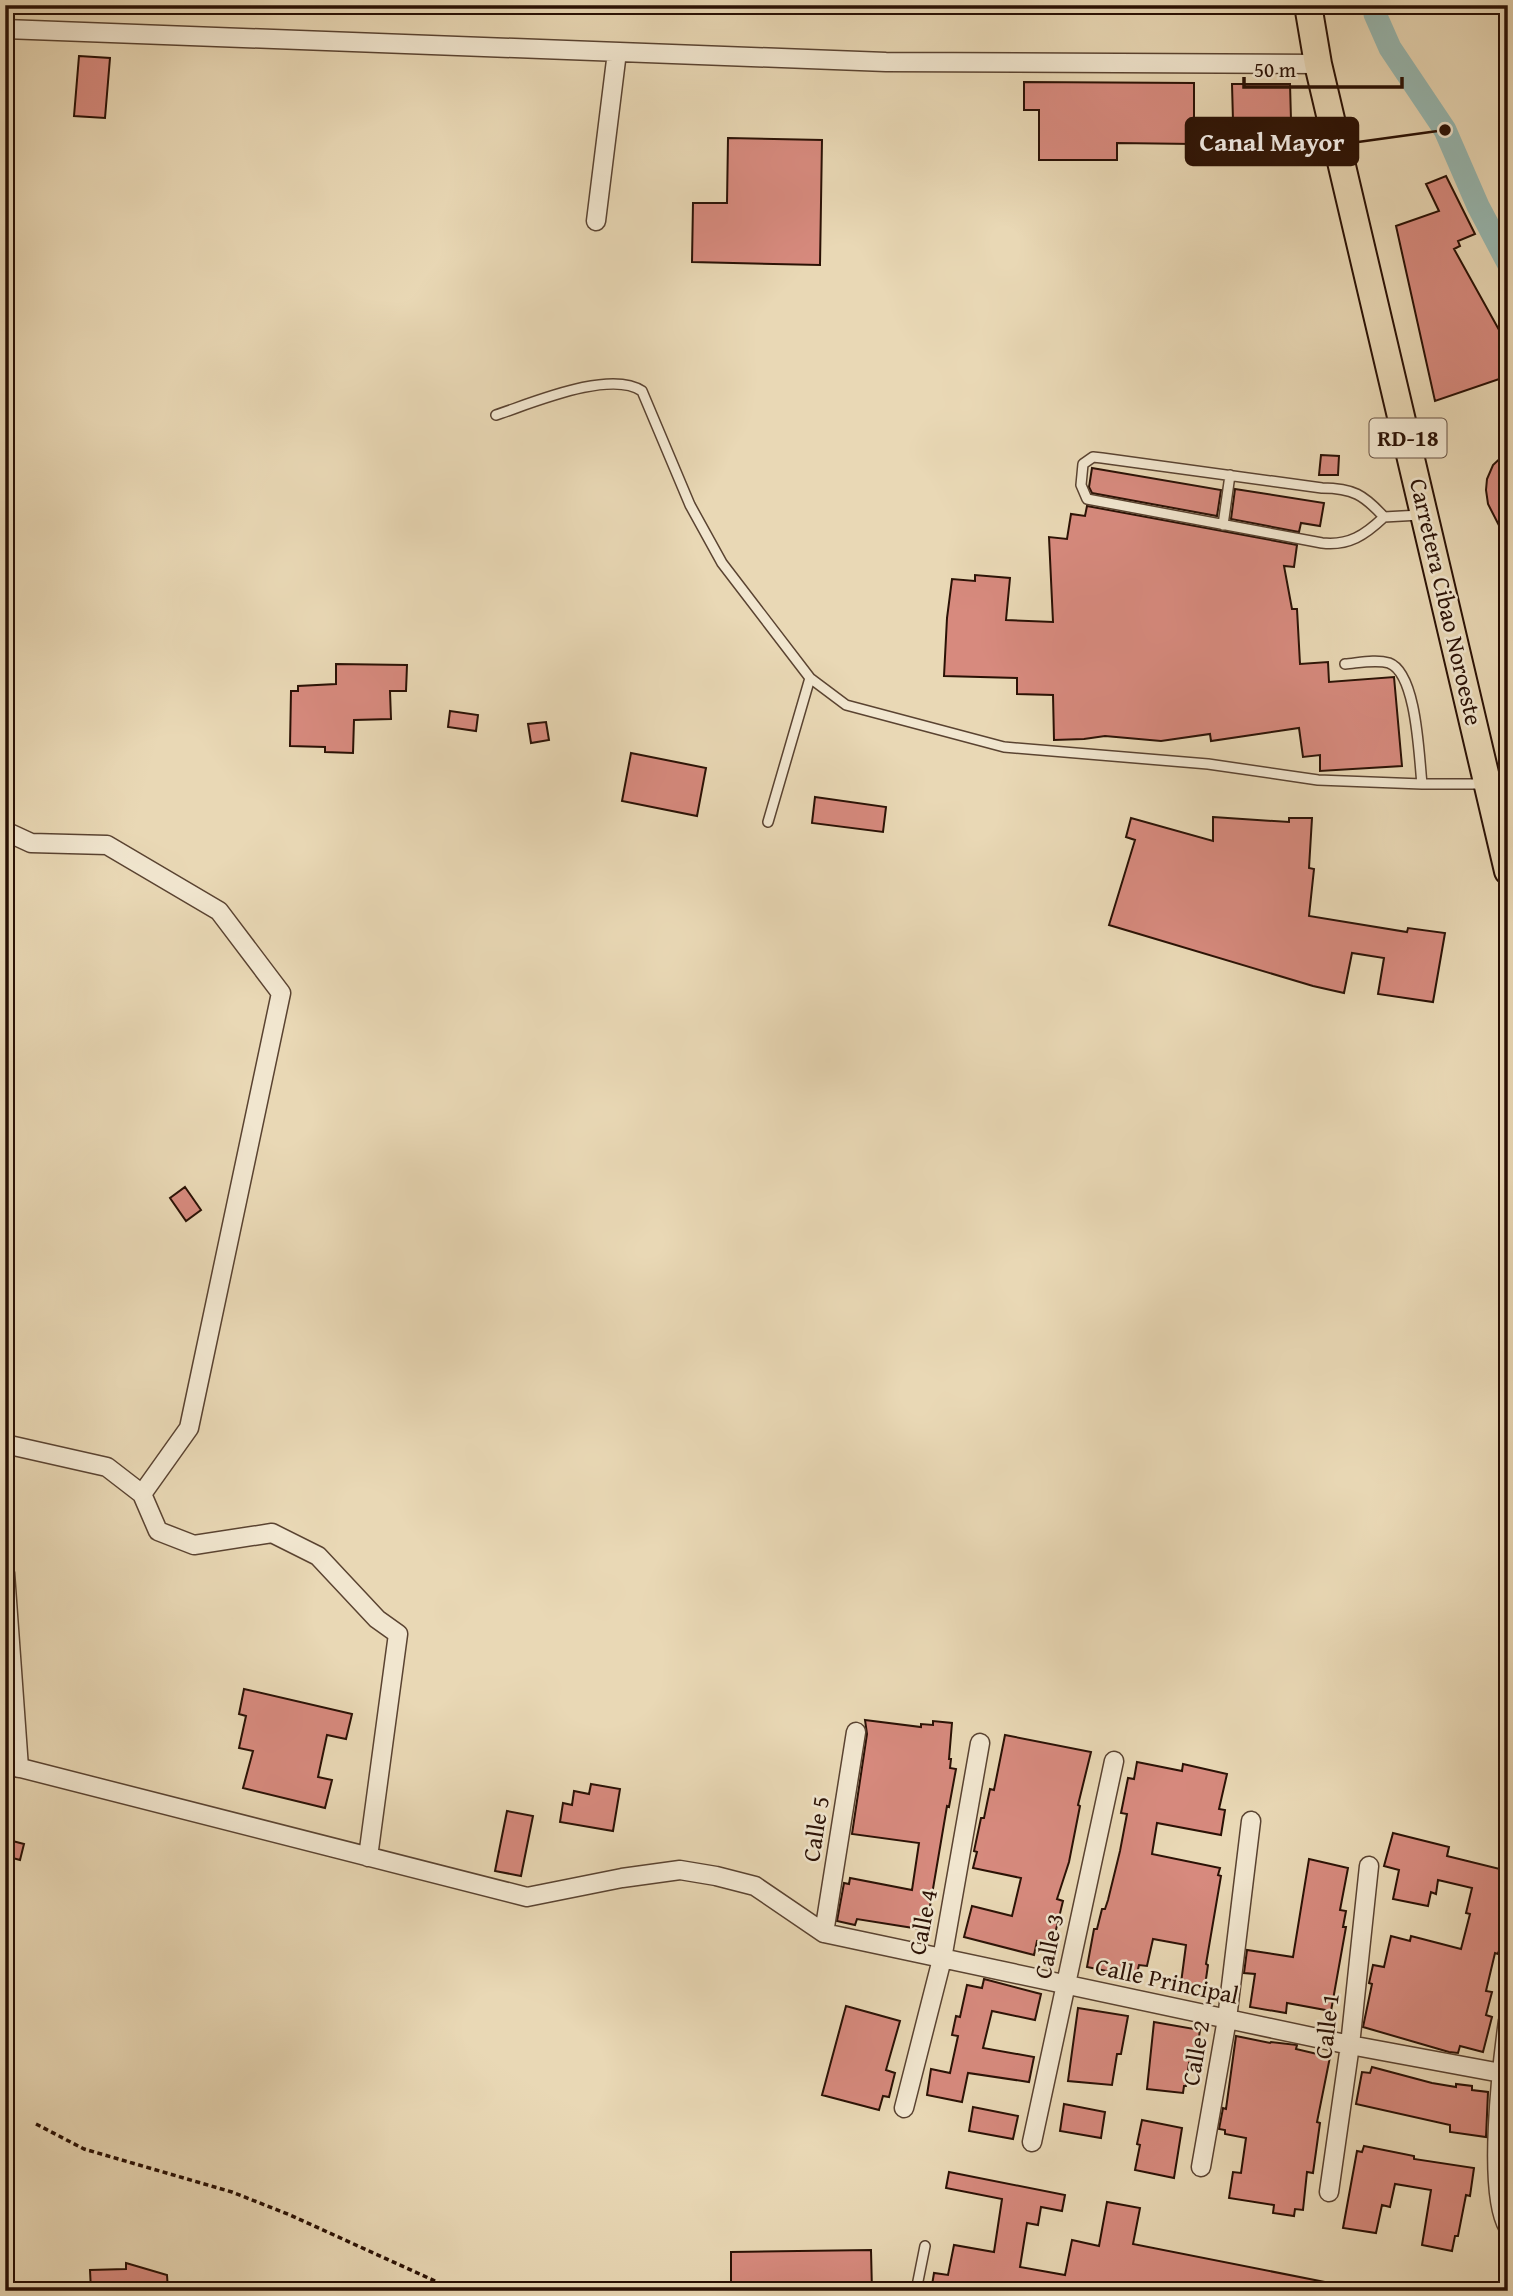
<svg xmlns="http://www.w3.org/2000/svg" width="1513" height="2296" font-family="'Gentium Book Plus',serif">
<style>
.lines{fill:none;stroke-linecap:round;stroke-linejoin:round}
.canal{stroke:#98b9b2;stroke-width:23}
.building{fill:#d78a7e;stroke:#2a1105;stroke-width:2}
.service-casing{stroke:#5a4331;stroke-width:12}
.minor-casing{stroke:#5a4331;stroke-width:21}
.primary-casing{stroke:#2a1105;stroke-width:30}
.path{stroke:#2a1105;stroke-width:3.5;stroke-dasharray:5 3.5;stroke-linecap:butt}
.service{stroke:#f1e6cf;stroke-width:9}
.minor{stroke:#f1e6cf;stroke-width:18}
.primary{stroke:#e9d8b5;stroke-width:26}
.labels{text-anchor:middle;stroke-width:5;stroke-linejoin:round;paint-order:stroke}
.shield{fill:#f1e6cf;stroke:#665142;stroke-width:2}
.shield-label{font-size:23px;font-weight:bold;fill:#2a1105}
.street-label{font-size:24px;fill:#2a1105;stroke:#f1e6cf}
.leader{fill:none;stroke:#2a1105;stroke-width:2.5}
.callout-dot{fill:#2a1105;stroke:#f1e6cf;stroke-width:2.5}
.callout{fill:#2a1105;stroke:#2a1105;stroke-width:2.5}
.callout-label{font-size:26px;text-anchor:middle;font-weight:bold;fill:#fff}
</style>
<rect width="100%" height="100%" fill="#e9d8b5"/>
<filter id="stains"><feTurbulence type="fractalNoise" baseFrequency=".00286" numOctaves="4"/><feColorMatrix values="0 0 0 0 .2 0 0 0 0 .09 0 0 0 0 .02 0 0 0 .5 -.17"/></filter>
<radialGradient id="worn" r=".72"><stop offset=".6" stop-color="#630" stop-opacity="0"/><stop offset="1" stop-color="#630" stop-opacity=".3"/></radialGradient>
<g class="lines">
<path class="canal" d="M1374,5L1375,14L1390,48L1445,130L1478,206L1508,263"/>
</g>
<path class="building" d="M79,56L110,58L105,118L74,116Z
M1024,82L1194,83V144L1117,143V160H1039V110H1024Z
M1232,84H1290L1291,120L1233,121Z
M728,138L822,140L820,265L692,262L693,203H727Z
M1446,176L1475,234L1458,241L1460,246L1454,249L1508,346V376L1435,401L1396,226L1439,211L1426,184Z
M1508,451V543L1488,504L1486,490L1487,479L1493,465Z
M1321,455L1339,456L1338,475H1319Z
M1092,468L1221,490L1217,516L1092,493L1089,487Z
M1235,489L1324,503L1320,526L1301,523L1299,532L1231,519Z
M1087,506L1297,545L1294,567L1284,566L1292,609H1297L1300,664L1328,662L1329,682L1394,677L1402,766L1320,771V755L1303,757L1299,728L1211,741L1210,734L1161,741L1105,736L1084,739L1054,740L1053,695L1017,694V678L944,676L947,618L952,579L975,581V575L1010,578L1006,620L1053,622L1049,537L1067,539L1071,514L1085,516Z
M336,664L407,665L406,691H390L391,719L354,720L353,753L325,752V747L290,746L291,691H298V686L336,684Z
M450,711L478,715L476,731L448,727Z
M546,722L549,740L531,743L528,724Z
M631,753L706,768L697,816L622,801Z
M815,797L886,807L883,832L812,823Z
M1213,817L1289,822V818H1312L1309,868L1314,869L1309,916L1407,932L1408,928L1445,933L1433,1002L1378,994L1384,958L1352,953L1344,993L1313,986L1109,925L1135,840L1126,837L1131,818L1213,841Z
M185,1187L201,1210L186,1221L170,1198Z
M244,1689L352,1714L346,1739L327,1735L318,1777L332,1780L325,1808L243,1788L253,1751L239,1748L246,1716L239,1714Z
M865,1720L921,1727V1724L933,1725V1721L952,1723L949,1759H951L950,1768L956,1769L949,1807L947,1806L926,1930L857,1919L855,1925L837,1921L844,1883L849,1884L850,1878L912,1890L919,1843L852,1834L867,1734Z
M1005,1735L1091,1752L1078,1805L1080,1806L1069,1862L1057,1899L1063,1901L1052,1946L1037,1941L1034,1955L964,1937L972,1906L1012,1916L1021,1878L973,1868L977,1852L974,1851L981,1818H984L990,1789L994,1790Z
M1137,1762L1182,1771L1183,1764L1227,1774L1219,1809L1225,1810L1221,1835L1157,1823L1152,1854L1220,1868L1218,1875L1221,1876L1206,1964L1208,1965L1205,1986L1181,1983L1186,1945L1153,1939L1147,1966L1139,1965L1136,1977L1087,1967L1094,1929H1097L1102,1909H1105L1108,1900L1120,1851L1127,1814L1121,1813L1128,1778L1134,1779Z
M591,1784L620,1789L613,1831L560,1822L563,1803L572,1805L574,1791L589,1794Z
M507,1811L533,1816L521,1876L495,1871Z
M1393,1833L1449,1847L1447,1856L1508,1871V1905L1502,1928L1505,1929L1498,1954L1495,1953L1486,1991L1492,1992L1486,2015L1492,2017L1483,2052L1460,2046L1458,2053L1449,2052L1363,2027L1372,1984L1369,1983L1373,1965L1384,1967L1391,1936L1410,1941L1411,1936L1461,1949L1470,1914L1466,1913L1472,1888L1438,1880L1436,1894L1431,1892L1428,1906L1393,1899L1399,1870L1384,1866Z
M5,1839L24,1844L20,1860L5,1856Z
M1309,1859L1348,1868L1340,1910L1346,1911L1343,1927H1346L1331,2011L1287,2003L1286,2013L1250,2007L1255,1974L1244,1973L1247,1950L1293,1957Z
M984,1979L1041,1994L1035,2020L992,2011L983,2048L1034,2057L1029,2082L968,2073L962,2102L927,2095L931,2069L950,2073L958,2036L952,2035L956,2016L960,2017L967,1985L982,1988Z
M846,2006L900,2021L886,2070L895,2073L889,2097L883,2096L879,2110L822,2095Z
M1078,2008L1128,2016L1121,2054H1117L1112,2085L1068,2081Z
M1154,2022L1200,2030L1195,2064L1189,2063L1186,2086H1184L1183,2093L1147,2089Z
M1236,2036L1270,2043L1271,2042L1297,2045L1296,2049L1330,2057L1317,2122L1320,2123L1313,2173L1307,2172L1303,2210L1295,2209L1294,2216L1273,2213L1274,2205L1229,2198L1233,2172L1241,2173L1246,2138L1225,2134V2130L1219,2129L1223,2108L1226,2109Z
M1372,2067L1432,2083L1456,2087V2084L1472,2086V2090L1488,2092L1486,2137L1450,2132V2125L1356,2104L1362,2072L1370,2073Z
M1064,2104L1105,2112L1101,2138L1060,2131Z
M973,2107L1018,2116L1013,2139L969,2131Z
M1142,2120L1182,2128L1174,2178L1135,2170L1140,2145L1137,2144Z
M1364,2146L1414,2156V2159L1474,2168L1470,2196L1466,2195L1458,2236H1455L1452,2251L1422,2245L1431,2190L1395,2184L1390,2207L1382,2205L1376,2233L1343,2228L1357,2151L1362,2152Z
M949,2172L1065,2195L1062,2211L1041,2207L1038,2225L1027,2223L1020,2267L1065,2275L1072,2240L1099,2246L1107,2202L1140,2208L1133,2244L1325,2282L1322,2291H931L934,2273L948,2275L954,2245L994,2252L1002,2199L946,2188Z
M871,2250L872,2291H731V2252Z
M126,2263L167,2275L168,2291H91L90,2270L126,2269Z"/>
<g class="lines">
<defs>
<path id="service" d="M496,415C530,404 610,369 642,391L690,505L722,563L810,678L846,705L1004,747L1208,764L1318,780L1422,784H1485
M1384,517C1365,535 1349,546 1322,543L1087,499L1081,485L1083,464L1093,457L1102,458L1322,488C1353,488 1364,495 1384,517L1420,515
M1223,525L1230,475
M1345,664C1358,663 1376,659 1389,663C1417,673 1419,758 1422,784
M768,822L810,678
M916,2291L925,2246
M1329,2291V2288"/>
<path id="minor" d="M5,29L886,62L1318,64
M596,221L617,52
M5,831L31,843L107,845L219,911L281,993L189,1428L142,1494L158,1531L194,1545L272,1533L318,1556L377,1619L398,1634L368,1857
M5,1444L107,1467L142,1494
M5,1573L19,1768
M5,1764L527,1897L622,1878L680,1870L716,1876L755,1886L824,1933L1350,2045L1501,2073
M824,1933L856,1732
M1508,2021C1502,2065 1487,2192 1508,2227
M904,2108L942,1959L980,1743
M1032,2142L1114,1761
M1201,2167L1227,2019L1251,1821
M1329,2192L1350,2045L1369,1866"/>
<path id="primary" d="M1308,5L1318,64L1508,871"/>
</defs>
<use href="#service" class="service-casing"/>
<use href="#minor" class="minor-casing"/>
<use href="#primary" class="primary-casing"/>
<path class="path" d="M36,2124L84,2149L232,2192L290,2215L457,2291"/>
<use href="#service" class="service"/>
<use href="#minor" class="minor"/>
<use href="#primary" class="primary"/>
</g>
<g class="labels">
<rect class="shield" x="1369.5" y="418.5" width="77" height="39" rx="5"/>
<g class="shield-label">
<text x="1408" y="446">RD-18</text>
</g>
<g class="street-label">
<text transform="translate(1446 602) rotate(77)" y="8">Carretera Cibao Noroeste</text>
<text transform="translate(816 1829) rotate(-81)" y="8">Calle 5</text>
<text transform="translate(923 1922) rotate(-79)" y="8">Calle 4</text>
<text transform="translate(1049 1946) rotate(-78)" y="8">Calle 3</text>
<text transform="translate(1167 1981) rotate(12)" y="8">Calle Principal</text>
<text transform="translate(1327 2026) rotate(-83)" y="8">Calle 1</text>
<text transform="translate(1196 2053) rotate(-80)" y="8">Calle 2</text>
</g>
</g>
<path class="leader" d="M1445 130L1358 142"/>
<circle class="callout-dot" cx="1445" cy="130" r="7"/>
<rect class="callout" x="1186" y="118" width="172" height="47" rx="7"/>
<g class="callout-label">
<text x="1272" y="151">Canal Mayor</text>
</g>
<rect width="1513" height="2296" fill="none" stroke="#e9d8b5" stroke-width="28"/>
<rect x="7" y="7" width="1499" height="2282" fill="none" stroke="#2a1105" stroke-width="3.5"/>
<rect x="14" y="14" width="1485" height="2268" fill="none" stroke="#2a1105" stroke-width="2"/>
<path d="M1244 77v10h158v-10" fill="none" stroke="#2a1105" stroke-width="3.5"/>
<text x="1254" y="77" font-size="21" fill="#2a1105" stroke="#f1e6cf" stroke-width="5" paint-order="stroke">50 m</text>
<rect width="100%" height="100%" filter="url(#stains)"/>
<rect width="100%" height="100%" fill="url(#worn)"/>
</svg>
